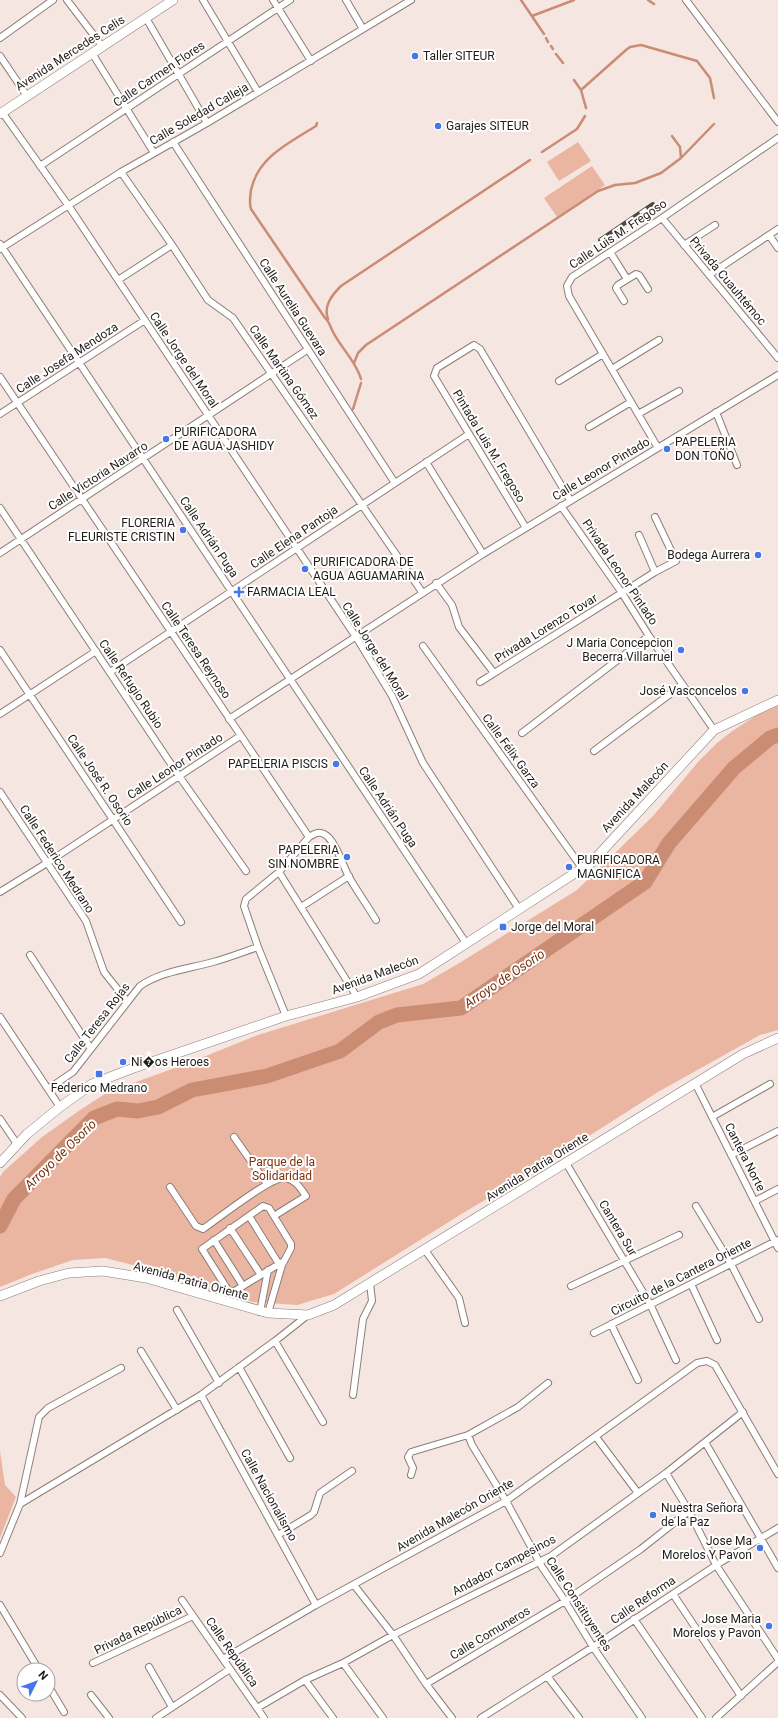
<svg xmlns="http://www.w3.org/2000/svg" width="778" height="1718" font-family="Roboto,sans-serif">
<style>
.green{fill:#eab6a1}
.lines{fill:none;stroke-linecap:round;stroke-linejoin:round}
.stream{stroke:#ca8c73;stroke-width:2.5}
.river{stroke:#ca8c73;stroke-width:15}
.street-casing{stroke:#8b7e79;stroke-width:8}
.secondary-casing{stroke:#8b7e79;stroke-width:10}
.street{stroke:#fff;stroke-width:6}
.secondary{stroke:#fff;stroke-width:9}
.rail-casing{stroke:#4b4442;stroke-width:4}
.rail{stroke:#fff;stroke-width:2.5;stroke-dasharray:8;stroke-linecap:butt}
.poi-dot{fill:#4776e8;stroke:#fff;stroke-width:1.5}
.labels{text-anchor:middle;stroke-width:4;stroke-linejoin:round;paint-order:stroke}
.street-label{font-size:12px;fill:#211c1a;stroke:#fff}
.poi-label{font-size:12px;fill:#211c1a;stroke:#fff;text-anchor:start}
.park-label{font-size:12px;fill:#7c310c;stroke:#fff}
.water-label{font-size:13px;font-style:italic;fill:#7b310a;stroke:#fff}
</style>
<rect width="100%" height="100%" fill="#f5e6e1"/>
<path class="green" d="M578,142L591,161L559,181L547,162Z
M592,166L605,185L557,217L544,198Z
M778,701V1030L760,1035L658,1092L534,1171L463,1213L334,1294L297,1305L253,1302L204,1290L173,1275L105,1258L73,1260L32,1274L0,1287V1177L3,1172L42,1137L83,1108L108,1092L186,1064L258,1035L423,984L461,962L577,890L654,815L698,762L717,743L731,732Z
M0,1451L5,1485L16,1497L0,1538Z"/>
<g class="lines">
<path class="stream" d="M521,0L544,34
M648,0L654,4
M532,16L574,0
M546,38L548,42
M551,46L553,49
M556,54L563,63
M574,80L581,90L586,108
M581,90L626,50L630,47L641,45L697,61L710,78L714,98
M317,123L316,126C289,143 258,157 251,190C250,197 249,203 251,209L325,318C329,321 330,326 333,332C341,348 356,361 361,379
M672,136L680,147L681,158
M542,152L577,129L585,116
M328,319C323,306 332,295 341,286L530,160
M354,363L358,353L366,345L598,191L615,185L635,183L661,173L681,158L714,124
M353,409L361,383"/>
<path class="river" d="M0,1226L14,1199L94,1118L117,1109L138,1111L158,1107L192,1090L267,1076L340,1051L379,1022L397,1015L461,1008L645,882L669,843L734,768L770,738L778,735"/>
<defs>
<path id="street" d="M67,0L102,46
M203,0L258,92
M273,0L311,61
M346,0L363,29
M686,0L778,122
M146,18L207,123
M0,38L53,0
M92,53L154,153
M0,56L27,96
M2,112L68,205L356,637L392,696L423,763L519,909
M173,142L395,483
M40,166L290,0
M121,172L172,245L208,300L233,318L422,592
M662,218L778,358
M769,235L778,248
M0,244L466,943
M684,245L715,225
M0,249L121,172L207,123L411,0
M610,252L627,279
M709,275L778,229
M118,280L172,245
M624,301L616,288L618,285L636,274L639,275L648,289
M612,369L659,340
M0,377L309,837
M559,381L603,354
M716,412L737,465
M0,414L145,320
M638,414L679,391
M589,427L631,402
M658,448L569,296L567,286L572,277L662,218L778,138
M426,462L483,554
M561,506L622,593L649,636L714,730
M0,508L179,776L246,871
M655,517L676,561L655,572
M526,528L434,376L437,368L474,345L480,349L570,500
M0,553L307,350
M436,583L452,605L459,627L494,673
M423,646L582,868
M0,650L181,922
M110,672L469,434
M480,682L655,572L639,535
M0,714L96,651
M229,719L483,554L778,375
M522,733L649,636
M594,751L682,685
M0,792L86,921L104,972L127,1001
M279,872L357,997
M0,892L47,863L240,736
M301,907L349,876
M30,955L91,1049
M286,1016L258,947L246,912L244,906L246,899L279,872L309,837C314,834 318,831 324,834C335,839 343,866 349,877C357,891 367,905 376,920
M0,1017L60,1107
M695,1083L778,1248
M48,1089L73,1072L140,986C162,971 188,969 213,962C228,958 243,952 258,947
M712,1117L770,1084
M0,1119L17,1144
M234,1137L267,1184
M731,1155L778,1131
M566,1163L650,1304L676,1360
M170,1187L196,1226L203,1229C218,1219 272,1175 286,1178C296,1180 301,1189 306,1196L274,1216
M755,1201L778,1189
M696,1206L731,1264L759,1319
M249,1216L279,1264
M230,1228L261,1275
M214,1240L243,1286
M425,1250L459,1298L465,1323
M691,1284L717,1340
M571,1286L679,1235
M177,1310L219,1383
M260,1312L268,1270
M268,1313L282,1265L291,1248V1244L269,1208L263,1206L202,1249L228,1290L233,1292L284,1261
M611,1324L638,1380
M594,1333L778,1240
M275,1341L323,1422
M141,1351L177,1410
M239,1367L290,1458
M201,1395L316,1605
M353,1395L363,1319L372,1301L370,1283
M468,1435L472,1445L506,1501L542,1567L565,1601L593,1647L642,1718
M596,1437L638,1493
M705,1442L778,1568
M666,1473L689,1511L716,1565L778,1659
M411,1475L413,1468L408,1457L411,1452L468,1435L518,1407L548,1383
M20,1504L201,1395L275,1341L308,1315
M278,1535L311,1515L314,1512L320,1493L352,1471
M0,1553L20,1504L39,1417L48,1408L121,1368
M354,1585L393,1635L426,1684L452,1718
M673,1594L741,1696
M182,1600L264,1718
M0,1605L39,1670
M634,1619L702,1718
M223,1659L316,1605L506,1501L697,1363L707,1361L715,1365L778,1474
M93,1663L193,1616
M343,1663L383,1718
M149,1667L172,1707
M547,1676L579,1718
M305,1680L333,1718
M426,1684L565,1601L641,1549L689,1511
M48,1685L64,1712
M0,1695L22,1718
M91,1695L109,1718
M257,1708L305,1680L343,1663L393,1635L551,1556L666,1473L743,1412
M156,1718L230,1669
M481,1718L593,1647L721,1562L778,1528
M716,1718L778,1662"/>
<path id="secondary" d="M0,114L173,0
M0,1163L27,1134L60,1107L92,1084L131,1069L286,1016L357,997L419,974L592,862L714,730L778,700
M0,1296L39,1281L69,1273L103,1271L146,1278L268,1313L308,1315L334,1305L743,1054L778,1038"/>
</defs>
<use href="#street" class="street-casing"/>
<use href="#secondary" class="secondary-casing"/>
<use href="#street" class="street"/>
<use href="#secondary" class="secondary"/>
<defs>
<path id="rail" d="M600,240L653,204"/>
</defs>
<use href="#rail" class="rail-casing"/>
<use href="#rail" class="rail"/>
</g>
<g class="poi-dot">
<circle cx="415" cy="56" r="4"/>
<circle cx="438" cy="126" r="4"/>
<circle cx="166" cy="439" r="4"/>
<circle cx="667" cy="449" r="4"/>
<circle cx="183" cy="530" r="4"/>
<circle cx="758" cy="555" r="4"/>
<circle cx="305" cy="569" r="4"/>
<path d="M237 586h4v4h4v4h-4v4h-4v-4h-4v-4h4z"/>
<circle cx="681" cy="650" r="4"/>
<circle cx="745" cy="691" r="4"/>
<circle cx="336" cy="764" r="4"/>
<circle cx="347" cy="857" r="4"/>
<circle cx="569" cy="867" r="4"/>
<rect x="499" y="923" width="8" height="8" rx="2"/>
<circle cx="123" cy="1062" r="4"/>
<rect x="95" y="1070" width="8" height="8" rx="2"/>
<circle cx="653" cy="1515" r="4"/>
<circle cx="760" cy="1548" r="4"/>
<circle cx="769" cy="1626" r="4"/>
</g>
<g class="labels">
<g class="street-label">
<text transform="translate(70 53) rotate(-33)" y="4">Avenida Mercedes Celis</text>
<text transform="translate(159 74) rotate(-34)" y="4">Calle Carmen Flores</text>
<text transform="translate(199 114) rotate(-30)" y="4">Calle Soledad Calleja</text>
<text transform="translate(618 234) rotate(-34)" y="4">Calle Luis M. Fregoso</text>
<text transform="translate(728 281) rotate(50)" y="4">Privada Cuauhtémoc</text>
<text transform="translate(293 307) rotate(57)" y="4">Calle Aurelia Guevara</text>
<text transform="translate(67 358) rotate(-33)" y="4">Calle Josefa Mendoza</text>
<text transform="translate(184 360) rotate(56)" y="4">Calle Jorge del Moral</text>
<text transform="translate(284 372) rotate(55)" y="4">Calle Martina Gómez</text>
<text transform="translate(489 446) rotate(59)" y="4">Pintada Luis M. Fregoso</text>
<text transform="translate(601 469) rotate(-31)" y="4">Calle Leonor Pintado</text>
<text transform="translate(98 476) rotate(-33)" y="4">Calle Victoria Navarro</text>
<text transform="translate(209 537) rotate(56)" y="4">Calle Adrián Puga</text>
<text transform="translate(294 537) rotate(-34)" y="4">Calle Elena Pantoja</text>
<text transform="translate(620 572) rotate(56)" y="4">Privada Leonor Pintado</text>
<text transform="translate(546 628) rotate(-32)" y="4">Privada Lorenzo Tovar</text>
<text transform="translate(196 650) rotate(56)" y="4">Calle Teresa Reynoso</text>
<text transform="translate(375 651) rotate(58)" y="4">Calle Jorge del Moral</text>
<text transform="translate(131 684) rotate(56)" y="4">Calle Refugio Rubio</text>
<text transform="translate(511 751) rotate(54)" y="4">Calle Félix Garza</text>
<text transform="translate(175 766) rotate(-33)" y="4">Calle Leonor Pintado</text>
<text transform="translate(100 780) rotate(56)" y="4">Calle José R. Osorio</text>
<text transform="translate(635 797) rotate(-47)" y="4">Avenida Malecón</text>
<text transform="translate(388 807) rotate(56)" y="4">Calle Adrián Puga</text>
<text transform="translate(57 859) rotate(57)" y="4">Calle Federico Medrano</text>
<text transform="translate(375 975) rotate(-20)" y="4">Avenida Malecón</text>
<text transform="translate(97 1023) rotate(-52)" y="4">Calle Teresa Rojas</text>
<text transform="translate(745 1157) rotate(63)" y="4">Cantera Norte</text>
<text transform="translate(537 1167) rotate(-32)" y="4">Avenida Patria Oriente</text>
<text transform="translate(618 1228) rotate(59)" y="4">Cantera Sur</text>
<text transform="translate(681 1277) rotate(-27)" y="4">Circuito de la Cantera Oriente</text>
<text transform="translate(191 1281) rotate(15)" y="4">Avenida Patria Oriente</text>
<text transform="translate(269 1495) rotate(61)" y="4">Calle Nacionalismo</text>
<text transform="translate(455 1515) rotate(-30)" y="4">Avenida Malecón Oriente</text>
<text transform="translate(504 1565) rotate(-28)" y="4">Andador Campesinos</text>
<text transform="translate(643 1600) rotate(-34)" y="4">Calle Reforma</text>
<text transform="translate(579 1604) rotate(57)" y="4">Calle Constituyentes</text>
<text transform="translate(138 1630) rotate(-26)" y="4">Privada República</text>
<text transform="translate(490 1633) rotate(-31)" y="4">Calle Comuneros</text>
<text transform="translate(232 1652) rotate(55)" y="4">Calle República</text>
</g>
<g class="poi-label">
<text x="423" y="60">Taller SITEUR</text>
<text x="446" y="130">Garajes SITEUR</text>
<text x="174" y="436">PURIFICADORA<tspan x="174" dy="14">DE AGUA JASHIDY</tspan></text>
<text x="675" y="446">PAPELERIA<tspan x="675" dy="14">DON TOÑO</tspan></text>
<text x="175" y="527" text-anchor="end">FLORERIA<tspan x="175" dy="14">FLEURISTE CRISTIN</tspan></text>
<text x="750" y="559" text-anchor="end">Bodega Aurrera</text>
<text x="313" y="566">PURIFICADORA DE<tspan x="313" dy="14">AGUA AGUAMARINA</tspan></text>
<text x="247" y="596">FARMACIA LEAL</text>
<text x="673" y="647" text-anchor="end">J Maria Concepcion<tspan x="673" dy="14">Becerra Villarruel</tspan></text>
<text x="737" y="695" text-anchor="end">José Vasconcelos</text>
<text x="328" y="768" text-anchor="end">PAPELERIA PISCIS</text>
<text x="339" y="854" text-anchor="end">PAPELERIA<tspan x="339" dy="14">SIN NOMBRE</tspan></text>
<text x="577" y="864">PURIFICADORA<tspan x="577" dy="14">MAGNIFICA</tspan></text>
<text x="511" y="931">Jorge del Moral</text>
<text x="131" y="1066">Ni�os Heroes</text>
<text x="99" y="1092" text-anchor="middle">Federico Medrano</text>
<text x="661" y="1512">Nuestra Señora<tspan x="661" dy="14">de la Paz</tspan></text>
<text x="752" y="1545" text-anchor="end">Jose Ma<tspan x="752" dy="14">Morelos Y Pavon</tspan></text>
<text x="761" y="1623" text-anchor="end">Jose Maria<tspan x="761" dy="14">Morelos y Pavon</tspan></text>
</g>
<g class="park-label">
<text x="282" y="1166">Parque de la<tspan x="282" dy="14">Solidaridad</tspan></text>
</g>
<g class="water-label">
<text transform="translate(504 978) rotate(-34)" y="5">Arroyo de Osorio</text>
<text transform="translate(60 1154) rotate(-44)" y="5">Arroyo de Osorio</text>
</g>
</g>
<g transform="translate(36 1682) rotate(48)"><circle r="19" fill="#ffffff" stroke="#a6a4a3"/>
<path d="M0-3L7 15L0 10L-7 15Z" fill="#4776e8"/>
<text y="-6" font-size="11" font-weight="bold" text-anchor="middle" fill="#211c1a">N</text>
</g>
</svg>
